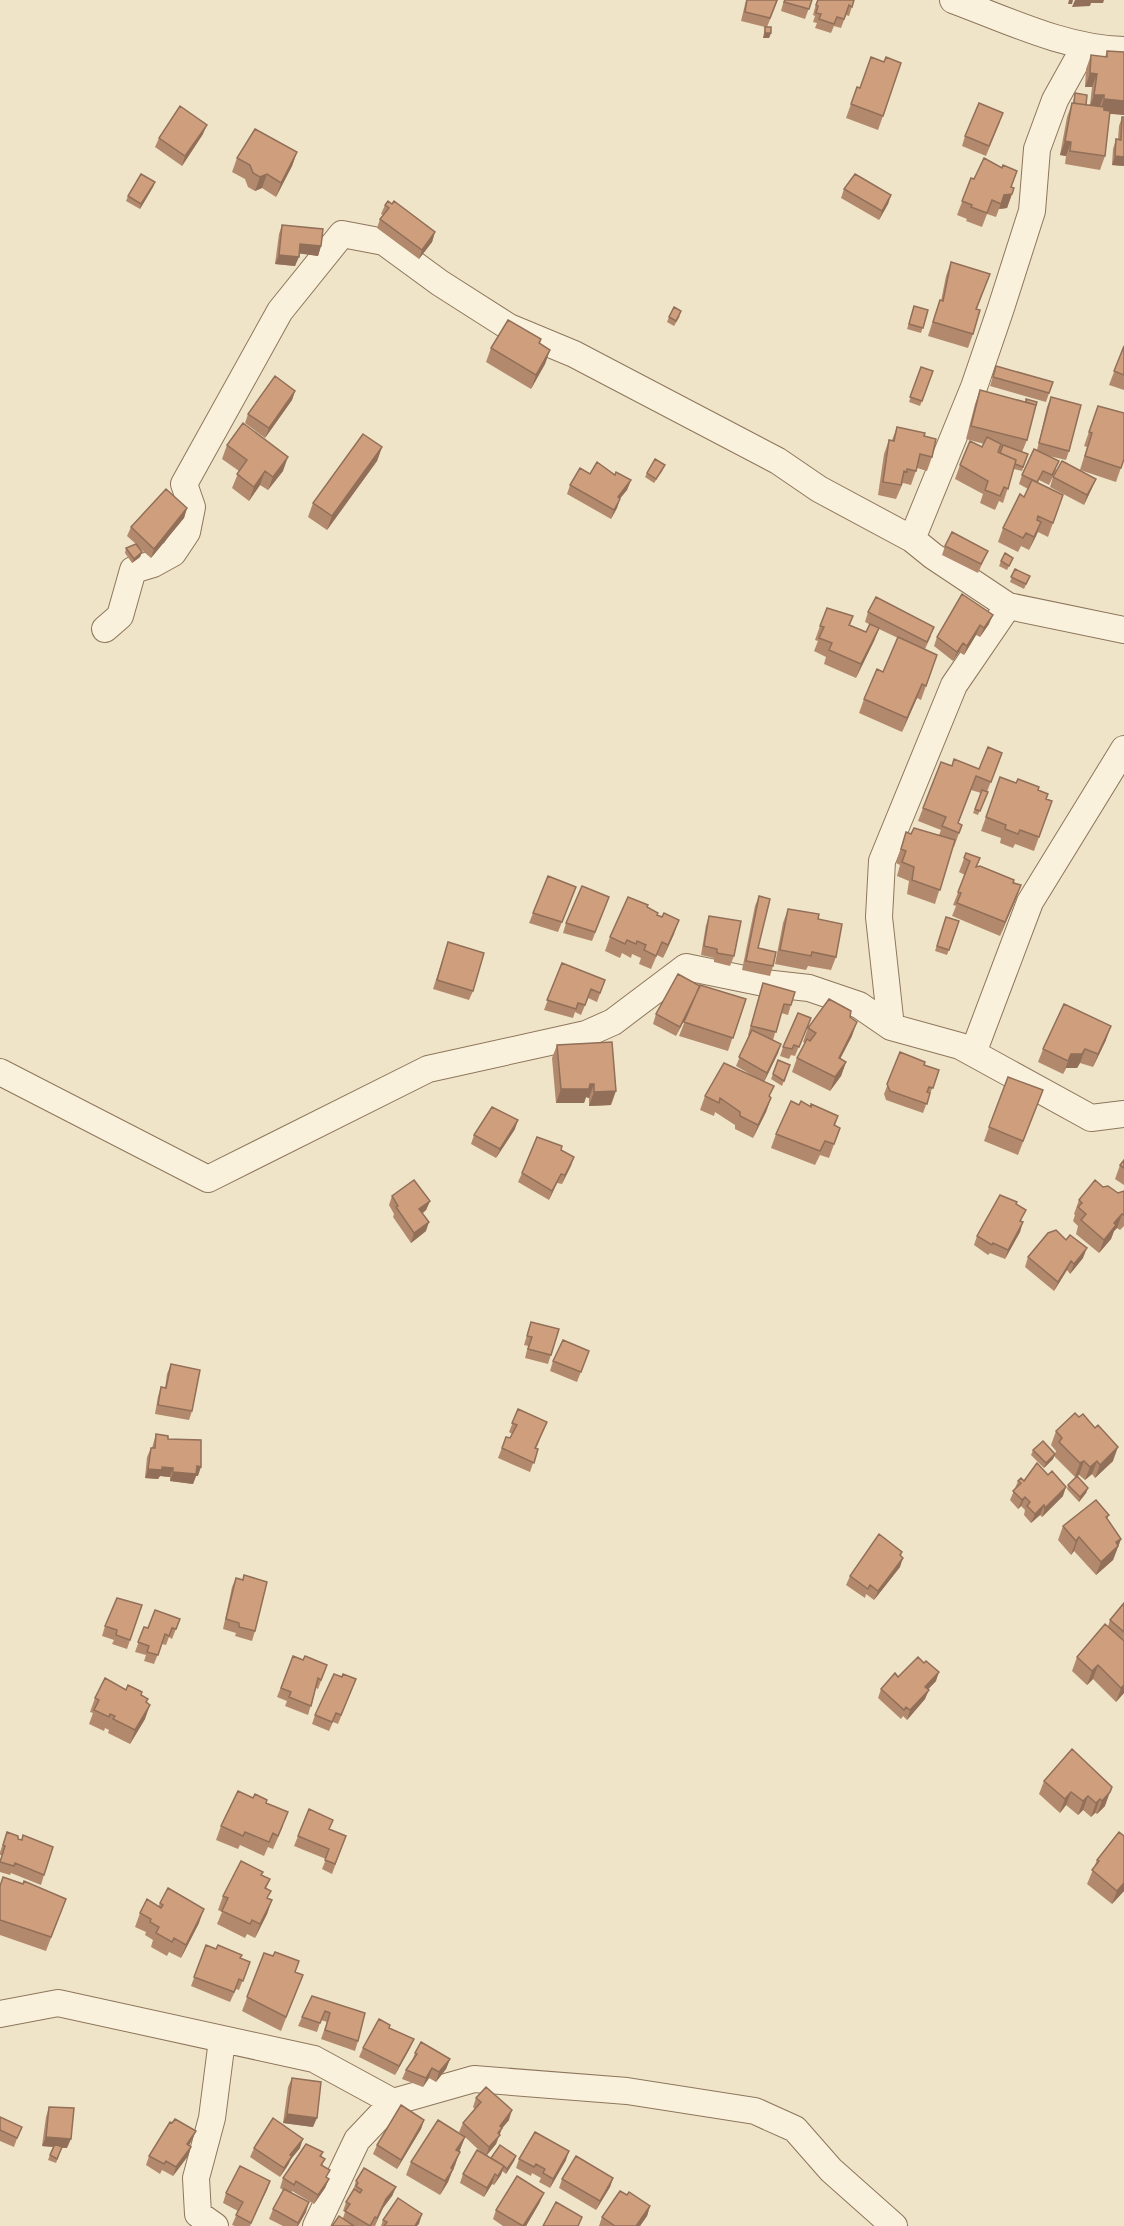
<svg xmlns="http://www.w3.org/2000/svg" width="1124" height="2226" font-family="'IBM Plex Serif',serif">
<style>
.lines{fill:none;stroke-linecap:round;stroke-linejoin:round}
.minor-casing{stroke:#8d765c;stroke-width:28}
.minor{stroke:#faf1dc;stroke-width:26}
.wall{fill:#b2896c}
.shaded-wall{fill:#916f58}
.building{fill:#cf9f7d;stroke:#916f58;stroke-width:1.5}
</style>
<rect width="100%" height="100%" fill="#f0e4c8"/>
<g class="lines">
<defs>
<path id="minor" d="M953,0C1007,20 1066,49 1124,50
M912,539L974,387L1000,311L1032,211L1037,149L1055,100L1085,46
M105,629L120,616L133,570L153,564L173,553L187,532L192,507L184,484L280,311L342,234L384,242L440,283L509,327L574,354L778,461L819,489L912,539L933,556L1008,606L1124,630
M891,1027L879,917L882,861L954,685L1008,606
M973,1053L1030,902L1124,749
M0,1072L208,1179L428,1069L586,1034L613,1022L686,967L764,983L809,988L859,1005L891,1027L960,1046L1091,1118L1124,1114
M0,2014L58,2003L314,2059L393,2102
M215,2226L198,2214L196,2178L212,2118L222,2040
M316,2226L357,2140L393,2102L474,2079L627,2091L755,2111L795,2129L831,2170L894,2226"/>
</defs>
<use href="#minor" class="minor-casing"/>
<use href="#minor" class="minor"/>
</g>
<path class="wall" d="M746,0H778L767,27L771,33L769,38H763L765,27L741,21Z
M784,0H812L805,19L781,11Z
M817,0H854L849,16L846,15L841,28L834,26L831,33L815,28L817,23L813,22L815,16L813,15Z
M1107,51L1124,52V115L1109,113L1105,156L1100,170L1065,164L1066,156L1060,155L1067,117L1072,103H1073L1075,93L1086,105H1090L1092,87H1085L1086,69L1091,55L1105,57Z
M857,87L860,88L883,116L878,130L846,118Z
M1122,117L1124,166L1112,165L1113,149L1116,139H1118L1119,126Z
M1000,122L986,156L962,146L965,136Z
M203,134L182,166L155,147L159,138Z
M297,152L292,166L276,197L262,188L255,191L248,187L245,179L232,172L237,158Z
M971,178L1014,188L1007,208L999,209L996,217L987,214L982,227L966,221L967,219L957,215Z
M155,182L153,187L140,209L126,201L128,196Z
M844,189L891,195L888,204L879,220L841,198Z
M385,205L435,232L432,242L419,259L377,228L380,219L383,215L381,214Z
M282,225L321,246L318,256L299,253L295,266L275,264L279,234Z
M951,262L990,274L977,309L973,334L968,348L928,336L935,314L940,300L941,301L946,276Z
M914,306L928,310L921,333L907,329Z
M680,316L674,326L667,322L669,317Z
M541,339L540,344L550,350L545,364L531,389L486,362L491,348Z
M1124,346V390L1109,385Z
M996,366L1053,382L1046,402L990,386Z
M921,367L933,371L920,406L909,402Z
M980,390L1033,415L1027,440L1022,452L1028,454L1022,471L1014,469L1003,503L999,501L995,510L980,503L983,494L955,479L960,465L982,447L984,444L966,439L975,404Z
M295,391L292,400L265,438L245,423L248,414Z
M1051,397L1069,451L1066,460L1049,456L1056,470L1049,485L1039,480L1038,483L1063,495L1048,537L1038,532L1029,550L1021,546L1018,552L998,542L1003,528L1024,497L1028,489L1019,484L1022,475L1037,450L1047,407Z
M1098,406L1124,459L1116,482L1080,470L1087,447L1084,446Z
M897,427L932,457L927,471L917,468L911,485L903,483L896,499L878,495L884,454L889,440H892Z
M227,445L283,471L268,490L260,485L249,501L232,488L239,471L222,459Z
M382,447L377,461L327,530L308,517L313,503Z
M663,470L654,483L645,477L647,473Z
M590,474L631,480L627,490L620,498L617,508L611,519L567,494L570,485Z
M1053,477L1096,479L1092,488L1084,505L1050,487Z
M187,508L184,518L151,558L137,546L142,552L140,557L132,563L125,553L126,548L136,544L127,536L131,527Z
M945,546L988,551L978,573L942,555Z
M1013,558L1007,570L999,566L1001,561Z
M1015,569L1030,576L1024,589L1010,582Z
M962,594L989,624L980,637L976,635L964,655L959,652L953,661L934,646L937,637Z
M868,612L931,636L925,649L937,655L921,700L917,698L902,732L859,713L864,699L883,672L898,638L879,629L874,641L856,678L824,664L826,657L814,651L818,641L815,640L820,626L853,616L850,625L866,632L869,624L865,622Z
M1002,753L978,815L973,813L981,793L971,790L958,823L962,825L954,847L953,846L935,904L907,894L909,881L897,876L900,865L896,863L906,832L911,834L939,835L941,830L918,821L923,808L952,766L979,769Z
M1000,777L1038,790L1046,799L1052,801L1034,851L1015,844L1013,848L1000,843L1001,838L981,831Z
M966,853L980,858L977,866L1021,885L1000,936L952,916L956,906L953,905L965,875L959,872Z
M548,876L576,887L558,932L529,923Z
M759,896L758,948L773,966L770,976L742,970L755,906Z
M609,897L592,941L563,933L566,923Z
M647,907L658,915L674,934L663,958L657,955L651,969L639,964L641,958L632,954L631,958L622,953L620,958L605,951L610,937Z
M788,909L818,919L836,957L831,970L808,966L806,970L775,964L783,923Z
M709,916L734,956L730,966L714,962V958L701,955L706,925Z
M946,917L959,921L947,955L935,951Z
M448,942L473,991L469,1000L433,989Z
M562,963L605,980L597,1002L588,998L581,1015L575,1012L573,1018L544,1010Z
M763,983L791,1005L788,1015L781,1013L773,1040L781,1044L778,1053L764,1082L771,1098L766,1112L753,1138L735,1129V1125L715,1112L714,1116L700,1110L705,1096L760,1080L736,1066L749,1035H748Z
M700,986L746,999L728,1051L679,1036L688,1013L676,1036L653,1024L656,1014Z
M850,1017L852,1036L840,1058L846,1062L841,1076L830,1091L792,1072L797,1058L805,1043L803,1042L808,1028Z
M807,1027L795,1056L791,1055L789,1059L780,1056L783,1047Z
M1106,1040L1093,1067L1080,1063L1077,1068H1066L1063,1074L1038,1062L1043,1049Z
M612,1042L611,1105L589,1106V1098L586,1097L584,1103H556L552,1058L557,1045Z
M900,1052L925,1062L924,1065L939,1070L923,1113L886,1100L884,1094Z
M778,1060L790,1065L782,1086L771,1079Z
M1043,1090L1018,1155L984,1141L989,1127Z
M799,1105L810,1107L838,1116L835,1126L840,1128L829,1158L820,1155L815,1165L771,1148L776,1134Z
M515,1129L496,1158L471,1144L474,1135Z
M561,1150L574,1157L562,1184L557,1183L549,1200L518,1182L522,1173Z
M1124,1160V1185L1115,1179L1120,1165Z
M1103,1187L1118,1193L1124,1191V1226L1120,1230L1117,1228L1114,1231L1111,1239L1099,1253L1076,1234L1078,1226L1073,1221L1075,1215L1074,1214L1079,1200Z
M392,1196L430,1201L426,1210L423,1213L426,1231L411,1243L393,1217L394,1214L389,1205Z
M1016,1204L1022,1222L1020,1232L1005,1259L990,1253L988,1255L974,1245L977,1236Z
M1028,1257L1083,1258L1070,1274L1067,1270L1054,1291L1025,1267Z
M531,1322L559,1329L548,1364L525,1358L528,1346L524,1345Z
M589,1351L577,1382L550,1371L553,1361Z
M171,1364L192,1411L189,1420L155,1414L158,1396L161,1387L165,1388L167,1374Z
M518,1409L547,1422L536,1449H538L530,1472L498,1458L506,1437L510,1438L512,1434L509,1432Z
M1056,1431L1113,1461L1095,1478L1092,1474L1085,1480L1079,1475L1075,1477L1054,1456L1053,1459L1044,1468L1031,1455L1033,1450L1055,1454L1056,1451L1051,1445Z
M156,1434L168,1439L198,1476H196L193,1484L170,1481V1477L160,1476L158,1479L145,1478L147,1457L151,1448H152Z
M1018,1481H1024L1063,1496L1042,1517L1040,1515L1031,1523L1024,1515L1025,1510L1021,1506L1018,1509L1010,1500Z
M1068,1485L1088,1488L1086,1493L1079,1502L1067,1489Z
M1109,1515L1107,1519L1121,1539L1113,1560L1096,1575L1074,1551L1071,1555L1058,1540L1063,1526Z
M901,1556L900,1567L874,1600L866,1594L865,1598L846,1585L850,1576Z
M244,1575L255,1631L252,1641L235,1636L236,1633L223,1629L232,1587L236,1578L243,1580Z
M1124,1603V1693L1116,1702L1093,1679L1087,1685L1072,1671L1077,1657L1108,1626L1110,1620Z
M142,1605L127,1649L112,1644L114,1640L102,1636L105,1626Z
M180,1619L172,1639L169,1637L166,1645L162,1644L154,1664L144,1661L146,1655L135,1652L144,1627L148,1628Z
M293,1656L303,1660L327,1665L318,1689L316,1688L308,1715L285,1706L287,1701L277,1697Z
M342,1677L356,1679L338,1724L333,1722L329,1731L312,1724L315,1715Z
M898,1677L936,1681L928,1689L925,1699L907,1720L903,1716L901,1719L878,1698L881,1689Z
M126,1690L141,1695L146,1703L145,1719L130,1744L108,1733L109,1730L105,1728L104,1731L89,1724L93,1713L90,1712L95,1698Z
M1072,1749L1105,1806L1097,1814L1095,1813L1091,1817L1083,1810L1078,1815L1066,1805L1060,1813L1039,1794L1044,1781Z
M266,1803L283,1826L273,1849L268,1847L264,1856L240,1845L238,1849L216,1840L221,1826Z
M309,1809L329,1829L346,1836L332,1874L322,1869L326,1859L294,1846Z
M7,1832L18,1839L44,1875L41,1885L11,1873L10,1875L0,1872V1861L2,1855H0V1852Z
M1119,1832L1124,1891L1112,1904L1087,1884L1097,1860Z
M262,1875L270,1879L266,1889L268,1898L272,1900L267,1914L255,1938L247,1934L245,1938L217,1924L222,1912L218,1910L223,1896Z
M23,1884L66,1899L46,1951L0,1935V1886Z
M160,1903L199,1923L181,1958L169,1952L167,1956L151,1947L153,1940L145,1935L146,1932L135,1927L140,1913L158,1907Z
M206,1945L250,1962L239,1990L236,1989L230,2002L191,1986Z
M264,1953L295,1972L303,1975L281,2031L242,2011Z
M312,1996L358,2041L355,2051L321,2039L327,2022L321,2020L317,2032L298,2026L302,2017Z
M414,2039L410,2048L395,2075L359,2057L363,2048Z
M415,2053L450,2059L446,2069L436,2082L429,2078L423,2087L402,2079L406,2070L412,2061Z
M292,2078L313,2127L283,2123L288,2087Z
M476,2098L509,2120L502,2128L496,2144L487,2155L491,2158L516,2156L514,2161L506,2174L502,2171L494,2185L492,2184L484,2197L460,2183L463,2174L482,2153L465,2137L459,2152L455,2166L452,2171L448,2182L440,2195L406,2175L411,2162L465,2137L459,2132L463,2123L475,2109L473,2107Z
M49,2107L67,2148H62L56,2163L48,2160L53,2147L42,2146L46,2117Z
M0,2117L18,2136L14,2147L0,2141Z
M424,2120L421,2129L397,2169L373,2154L377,2145Z
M172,2123L196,2131L189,2145L191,2147L188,2156L173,2176L162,2170L160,2174L146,2165L149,2156Z
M254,2148H300L291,2159L288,2165L280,2177L250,2157Z
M323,2152L321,2157L323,2165L327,2178L329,2179L325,2188L314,2204L292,2191L291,2193L306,2212L298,2226H283L269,2219L273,2209L283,2190L280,2188L283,2178Z
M519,2159L566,2160L550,2188L539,2182L541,2178L532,2173L531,2176L516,2168Z
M613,2178L610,2187L596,2210L559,2188L562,2179Z
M270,2181L250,2226H235L232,2225L238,2211L223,2203L226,2193Z
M356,2181L396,2187L392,2196L383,2208L375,2226H332L343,2218L345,2212L343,2211L346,2202L353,2191Z
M627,2195L650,2206L647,2216L640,2226H599L602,2217Z
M540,2202L526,2226H503L493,2219L496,2210Z
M422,2214L417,2226H381L383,2220Z"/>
<path class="shaded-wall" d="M1069,0H1073L1072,4H1068Z
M1075,0H1104L1103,3H1091L1090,6L1072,7Z
M765,33H771L769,38H763Z
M1090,73L1097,74L1092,87H1085Z
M1094,95H1104L1099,109L1089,108Z
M1104,99L1124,101V115L1099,113Z
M207,125L203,134L182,166L185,156Z
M1065,141L1071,142L1066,156L1060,155Z
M297,152L292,166L276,197L281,183Z
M1115,156L1124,157V166L1112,165Z
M267,174L262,188L255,191L260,177Z
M155,182L153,187L140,209L141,204Z
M1012,194L1007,208L999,209L1004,195Z
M891,195L888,204L879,220L882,211Z
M435,232L432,242L419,259L422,250Z
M300,244L321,246L318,256L296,253Z
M279,255L299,257L295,266L275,264Z
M550,350L545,364L531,389L536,375Z
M295,391L292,400L265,438L269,428Z
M382,447L377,461L327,530L332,516Z
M288,457L283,471L268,490L273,477Z
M265,471L260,485L249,501L254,487Z
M1096,479L1092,488L1084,505L1087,495Z
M631,480L627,490L614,506L618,497Z
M620,499L617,508L611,519L614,510Z
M187,508L184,518L151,558L154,549Z
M1041,522L1036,536L1029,550L1034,537Z
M142,552L140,557L132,563L134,559Z
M993,615L989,624L980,637L984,628Z
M980,625L976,635L964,655L967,646Z
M879,628L874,641L856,678L861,664Z
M963,643L959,652L953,661L957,652Z
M922,684L917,698L902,732L907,718Z
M1021,885L1016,899L1000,936L1005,922Z
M679,920L674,934L663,958L668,945Z
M700,986L697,995L676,1036L680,1027Z
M857,1022L852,1036L834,1071L839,1058Z
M1111,1026L1106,1040L1093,1067L1098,1054Z
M781,1044L778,1053L764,1082L767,1073Z
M1085,1049L1080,1063L1077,1068H1066L1063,1074L1071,1054Z
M846,1062L841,1076L830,1091L835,1077Z
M590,1084H594L589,1098L586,1097L584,1103H556L561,1089Z
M616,1091L611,1105L589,1106L594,1092Z
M771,1098L766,1112L753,1138L758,1125Z
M518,1120L515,1129L496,1158L500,1149Z
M574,1157L571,1166L562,1184L565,1175Z
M561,1174L557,1183L549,1200L552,1191Z
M430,1201L426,1210L416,1218L419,1209Z
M1122,1214L1117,1228L1114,1231L1111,1239L1099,1253L1104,1240L1114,1223Z
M429,1222L426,1231L411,1243L414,1233Z
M1023,1222L1020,1232L1005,1259L1008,1250Z
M1087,1248L1083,1258L1070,1274L1074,1264Z
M1071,1261L1067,1270L1054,1291L1058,1282Z
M1118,1447L1113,1461L1095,1478L1100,1465Z
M1055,1454L1053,1459L1044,1468L1046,1463Z
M1084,1461L1079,1475L1075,1477L1080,1463Z
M1097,1461L1092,1474L1085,1480L1090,1467Z
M197,1466L201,1467L198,1476H196L193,1484L170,1481L173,1472Z
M162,1467L173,1468L170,1477L160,1476L158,1479L145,1478L148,1469Z
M1066,1487L1063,1496L1042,1517L1045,1508Z
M1088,1488L1086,1493L1079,1502L1080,1497Z
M1025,1497L1021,1506L1018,1509L1022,1500Z
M1044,1505L1040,1515L1031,1523L1035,1514Z
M1079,1537L1074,1551L1071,1555L1076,1541Z
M1121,1539L1113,1560L1096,1575L1101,1562L1116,1542Z
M903,1558L900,1567L874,1600L878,1591Z
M1098,1665L1093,1679L1087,1685L1092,1671Z
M939,1672L936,1681L922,1696L925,1687Z
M1124,1685V1693L1116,1702L1121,1688Z
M929,1690L925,1699L907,1720L910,1710Z
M150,1705L145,1719L130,1744L135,1730Z
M1071,1792L1066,1805L1060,1813L1065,1799Z
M1110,1792L1105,1806L1097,1814L1102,1801Z
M1088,1796L1083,1810L1078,1815L1083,1801Z
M1100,1799L1095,1813L1091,1817L1096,1803Z
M1124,1883V1891L1112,1904L1117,1891Z
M272,1900L267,1914L255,1938L260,1924Z
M204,1909L199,1923L181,1958L186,1945Z
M414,2039L410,2048L395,2075L399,2066Z
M450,2059L446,2069L436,2082L439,2072Z
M432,2068L429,2078L423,2087L426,2078Z
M512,2110L509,2120L499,2132L502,2128L496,2144L486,2156L489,2147L500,2126Z
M287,2114L317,2118L313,2127L283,2123Z
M424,2120L421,2129L397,2169L401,2160Z
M196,2131L192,2140L184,2154L187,2144Z
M46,2137L71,2139L67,2148L42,2146Z
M465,2137L460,2150L451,2164L456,2150Z
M303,2139L300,2148L291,2159L288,2165L280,2177L290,2155Z
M191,2147L188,2156L173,2176L176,2167Z
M569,2151L566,2160L550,2188L553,2179Z
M460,2152L448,2182L440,2195L451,2168Z
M516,2156L514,2161L506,2174L507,2169Z
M504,2166L501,2175L494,2185L498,2176Z
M495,2174L492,2184L484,2197L487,2188Z
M613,2178L610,2187L596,2210L600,2201Z
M329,2179L325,2188L314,2204L318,2195Z
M270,2181L267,2190L249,2226Z
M396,2187L392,2196L383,2208L374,2226L386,2199Z
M544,2193L540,2202L526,2226H523Z
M309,2202L306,2212L298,2226H297Z
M650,2206L647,2216L640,2226H636Z
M422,2214L419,2224L417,2226H415Z"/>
<path class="building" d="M747,0H777L770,18L745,12Z
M785,0H812L809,9L784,2Z
M818,0H854L852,7L849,5L844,19L837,17L834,24L819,19L821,14L816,13L818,6L816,5Z
M765,27H771V33H765Z
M1107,51L1124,52V101L1104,99V95H1094L1097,74L1090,73L1091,55L1107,57Z
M871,57L884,62L886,57L901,63L883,116L851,104L857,87L860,88Z
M1075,93L1087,95L1086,105L1074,103Z
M979,103L1003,113L989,146L965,136Z
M1072,103L1104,107V110L1110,111L1105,156L1070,151L1071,142L1065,141Z
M180,106L207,125L185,156L159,138Z
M1122,117H1124V157L1115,156L1116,139L1121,140Z
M255,129L297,152L281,183L267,174L260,177L253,173L250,165L237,158Z
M984,158L1002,168L1003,165L1017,171L1011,187L1014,188L1012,194L1004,195L1001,204L992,200L987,213L971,207L972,205L962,201L971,178L974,179Z
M141,174L155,182L141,204L128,196Z
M855,174L891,195L882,211L844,189Z
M388,201L392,204L394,201L435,232L422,250L380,219L389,208L385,205Z
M282,225L323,229L321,246L300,244L299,257L279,255Z
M951,262L990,274L976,309L980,310L973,334L933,322L940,300L943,301Z
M914,306L928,310L923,328L909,324Z
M674,307L681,311L676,321L669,317Z
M508,320L541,339L539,343L550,350L536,375L491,348Z
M1124,346V375L1114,371Z
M996,366L1053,382L1049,393L993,377Z
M921,367L933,371L922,401L910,397Z
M275,376L295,391L269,428L248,414Z
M980,390L1036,405L1027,440L971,426Z
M1051,397L1081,405L1069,451L1039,443Z
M1026,399L1037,402L1034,412L1036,405L1026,402Z
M1098,406L1124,413V459L1121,468L1085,456L1092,433L1089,432Z
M243,423L288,457L273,477L265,471L254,487L237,474L247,460L227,445Z
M897,427L925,433L924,436L936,439L932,457L920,454L916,471L907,469V472L904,471L901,485L883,482L889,440L894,441Z
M363,434L382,447L332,516L313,503Z
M987,437L1001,444L998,452L1016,460L1008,489L1004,487L1000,496L985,490L988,481L960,465L970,441L982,447Z
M1003,445L1028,454L1023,467L1015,464L1016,460L1000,453Z
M1034,449L1059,461L1052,475L1043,471L1037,482L1022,475Z
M655,459L665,465L656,479L647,473Z
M1062,461L1096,479L1087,495L1053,477Z
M597,462L615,475L616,472L631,480L618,497L620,499L614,510L570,485L580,468L590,474Z
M1032,480L1063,495L1053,523L1038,516L1037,520L1041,522L1034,537L1026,533L1023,538L1003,528L1020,494L1024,497Z
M166,489L187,508L154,549L131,527Z
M952,532L988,551L981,564L945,546Z
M136,544L142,552L134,559L126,548Z
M1005,553L1013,558L1009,566L1001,561Z
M1015,569L1030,576L1026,584L1011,577Z
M962,594L993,615L984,628L980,625L967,646L963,643L957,652L937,637Z
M876,597L934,627L927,642L868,612Z
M827,608L853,616L849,625L866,632L870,624L879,628L861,664L829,650L832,643L819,638L824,627L820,626Z
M898,637L937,655L926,686L922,684L907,718L864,699L877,669L883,672Z
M988,747L1002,753L991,782L976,776L958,823L962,825L959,833L942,826L946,817L923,808L941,762L952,766L954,759L979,769Z
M1000,777L1016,783L1018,779L1039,787L1038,790L1048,794L1046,799L1052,801L1039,837L1020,830L1018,834L1005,829L1006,825L986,817Z
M982,790L988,792L980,811L975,809Z
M914,828L955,840L940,890L912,880L914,867L902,862L906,851L901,849L906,832L911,834Z
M966,853L980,858L976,867L980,866L1014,880L1013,883L1021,885L1005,922L957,903L961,893L958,892L970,861L964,858Z
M548,876L576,887L562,922L533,913Z
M582,886L609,897L595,932L566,923Z
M759,896L770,899L758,948L776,952L773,966L746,961Z
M628,897L648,905L647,907L658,913L657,915L662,917L664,913L679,920L668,945L662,942L656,956L644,950L646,945L637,941L636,944L627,940L625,944L610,937Z
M788,909L819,914L818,919L842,924L836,957L812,952L811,956L780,950Z
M709,916L741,921L734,956L717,953V949L704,946Z
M946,917L959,921L949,950L937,946Z
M448,942L484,953L473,991L437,980Z
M562,963L605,980L600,993L591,989L585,1005L578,1003L576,1009L547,1000Z
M678,974L700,986L680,1027L656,1014Z
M763,983L795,992L791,1005L784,1004L776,1032L751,1026Z
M700,985L746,999L733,1038L684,1022Z
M829,999L851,1011L850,1017L857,1022L839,1058L846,1062L835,1077L797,1058L807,1039L810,1041L816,1033L808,1028Z
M1064,1004L1111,1026L1098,1054L1085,1049L1082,1054H1071L1068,1061L1043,1049Z
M798,1013L811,1018L799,1047L794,1045L792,1049L783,1047Z
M752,1030L781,1044L767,1073L739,1057Z
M612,1042L616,1091L594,1092V1084H590L589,1089H561L557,1045Z
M900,1052L925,1062L924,1065L939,1070L933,1088L929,1087L927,1092L930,1093L927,1104L890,1091L887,1084Z
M778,1060L790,1065L784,1081L773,1074Z
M724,1063L774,1086L769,1096L771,1098L758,1125L740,1116V1112L720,1098L719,1103L705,1096Z
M1008,1077L1043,1090L1023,1141L989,1127Z
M791,1101L799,1105L801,1101L811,1107V1104L838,1116L834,1125L840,1128L834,1144L825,1141L820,1151L776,1134Z
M492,1107L518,1120L500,1149L474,1135Z
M537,1137L562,1146L561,1150L574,1157L565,1175L561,1174L552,1191L522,1173Z
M1124,1160V1168L1120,1165Z
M414,1180L430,1201L419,1209L429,1222L414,1233L396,1207L398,1206L392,1196Z
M1095,1180L1103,1187L1108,1186L1118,1193L1124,1191V1215L1122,1214L1114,1223L1116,1225L1104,1240L1081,1220L1086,1214L1078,1207L1082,1203L1079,1200Z
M1000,1195L1017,1202L1016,1204L1026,1210L1020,1221L1023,1222L1008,1250L993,1243L992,1245L977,1236Z
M1056,1230L1066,1240L1070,1235L1087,1248L1074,1264L1071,1261L1058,1282L1028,1257L1048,1233Z
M531,1322L559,1329L551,1355L528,1349L532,1337L527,1336Z
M563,1340L589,1351L581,1372L553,1361Z
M171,1364L200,1370L192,1411L158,1405L161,1387L166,1388Z
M518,1409L547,1422L535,1448L538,1449L534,1463L502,1448L506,1437L510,1438L517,1425L512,1423Z
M1075,1413L1079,1417L1083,1414L1095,1428L1098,1425L1118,1447L1100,1465L1097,1461L1090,1467L1084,1461L1080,1463L1059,1442L1062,1438L1056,1431Z
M156,1434L168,1436V1439L201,1440V1467L197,1466L196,1474L173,1472V1468L162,1467V1470L148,1469L151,1448H155Z
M1043,1441L1055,1454L1046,1463L1033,1450Z
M1037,1463L1048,1475L1052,1471L1066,1487L1045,1508L1044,1505L1035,1514L1027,1506L1030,1502L1025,1497L1022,1500L1013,1491L1021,1483L1018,1481L1021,1478L1024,1481Z
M1077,1476L1088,1488L1080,1497L1068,1485Z
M1096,1500L1109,1515L1106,1517L1121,1539L1116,1542L1118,1546L1101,1562L1079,1537L1076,1541L1063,1526Z
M879,1534L902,1552L900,1555L903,1558L878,1591L870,1585L868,1589L850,1576Z
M244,1575L267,1582L255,1631L239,1627V1623L226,1619L236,1578L243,1580Z
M117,1598L142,1605L130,1640L116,1635L117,1630L105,1626Z
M1124,1603V1632L1110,1620Z
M155,1610L180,1619L176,1629L172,1628L169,1636L165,1634L158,1655L147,1652L149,1646L138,1642L144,1627L148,1628Z
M1105,1624L1124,1641V1685L1121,1688L1098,1665L1092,1671L1077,1657Z
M293,1656L303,1660L305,1656L327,1665L321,1680L318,1678L311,1706L289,1697L291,1692L281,1688Z
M918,1657L924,1663L926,1661L939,1672L925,1687L929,1690L910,1710L906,1707L904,1710L881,1689L895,1673L898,1677Z
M334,1674L342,1677L343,1674L356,1679L341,1715L336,1713L332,1722L315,1715Z
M105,1678L126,1690L128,1685L142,1692L141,1695L148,1699L146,1702L150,1705L135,1730L113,1719L115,1716L110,1714L109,1717L94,1710L99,1700L95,1698Z
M1072,1749L1112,1787L1110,1792L1102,1801L1100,1799L1096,1803L1088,1796L1083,1801L1071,1792L1065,1799L1044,1781Z
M238,1791L253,1798L255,1794L267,1800L266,1803L288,1812L278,1836L273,1833L269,1842L245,1832L243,1836L221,1826Z
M309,1809L333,1820L329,1829L346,1836L335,1864L325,1860L329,1849L298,1836Z
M7,1832L18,1836V1839L22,1840L23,1835L53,1847L44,1875L15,1863L14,1866L0,1862L5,1846L3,1845Z
M1119,1832L1124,1836V1883L1117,1891L1092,1870L1099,1861L1097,1860Z
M241,1861L263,1872L261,1875L270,1879L265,1888L271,1891L267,1898L272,1900L260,1924L252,1920L250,1924L222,1911L228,1898L223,1896Z
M3,1877L23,1884L24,1881L66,1899L51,1937L0,1920V1886Z
M168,1888L204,1909L186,1945L174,1938L172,1942L156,1933L159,1927L150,1922L151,1919L140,1913L147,1899L161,1908L163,1905L160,1903Z
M206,1945L216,1949L218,1945L242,1955L240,1958L250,1962L243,1981L239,1979L234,1992L194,1977Z
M275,1952L299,1961L295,1972L303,1975L286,2017L247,1997L264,1953L273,1956Z
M312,1996L365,2013L358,2041L325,2030L330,2013L325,2011L320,2023L302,2017Z
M379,2019L390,2025L389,2028L414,2039L399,2066L363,2048Z
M421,2042L450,2059L439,2072L432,2068L426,2078L406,2070L417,2054L415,2053Z
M292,2078L321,2082L317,2118L287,2114Z
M486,2087L512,2110L500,2126L502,2128L498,2133L500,2135L489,2147L463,2123L481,2102L476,2098Z
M401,2105L424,2120L401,2160L377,2145Z
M49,2107L74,2108L71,2139L46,2137Z
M0,2117L22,2127L17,2138L0,2130Z
M273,2118L303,2139L290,2155L292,2156L284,2168L254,2148Z
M175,2119L196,2131L187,2144L191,2147L176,2167L166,2161L164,2164L149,2156L170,2122L172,2123Z
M438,2120L465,2137L456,2150L460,2152L451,2168L453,2169L445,2181L411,2162Z
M535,2132L569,2151L553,2179L543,2173L545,2169L536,2164L534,2167L519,2159Z
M55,2144L62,2147L57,2159L50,2155Z
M306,2144L323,2152L320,2156L325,2159L321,2165L330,2170L326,2177L329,2179L318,2195L296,2181L294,2185L283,2178Z
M500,2145L516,2156L507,2169L504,2166L491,2158Z
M477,2150L504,2166L498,2176L495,2174L487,2188L463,2174Z
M576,2156L613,2178L600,2201L562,2179Z
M240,2166L270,2181L251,2223L236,2215L243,2202L226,2193Z
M364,2168L396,2187L386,2199L377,2218L375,2217L370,2226L345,2211L350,2204L346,2202L354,2189L360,2193L362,2190L356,2186L358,2183L356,2181Z
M517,2176L544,2193L523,2226L496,2210Z
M284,2189L309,2202L298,2223L273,2209Z
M620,2191L627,2195L629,2192L650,2206L636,2226H615L602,2217Z
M398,2198L422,2214L415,2226H384L387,2222L383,2220Z
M556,2202L582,2217L578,2226H543Z
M339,2216L354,2226H332Z"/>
</svg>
